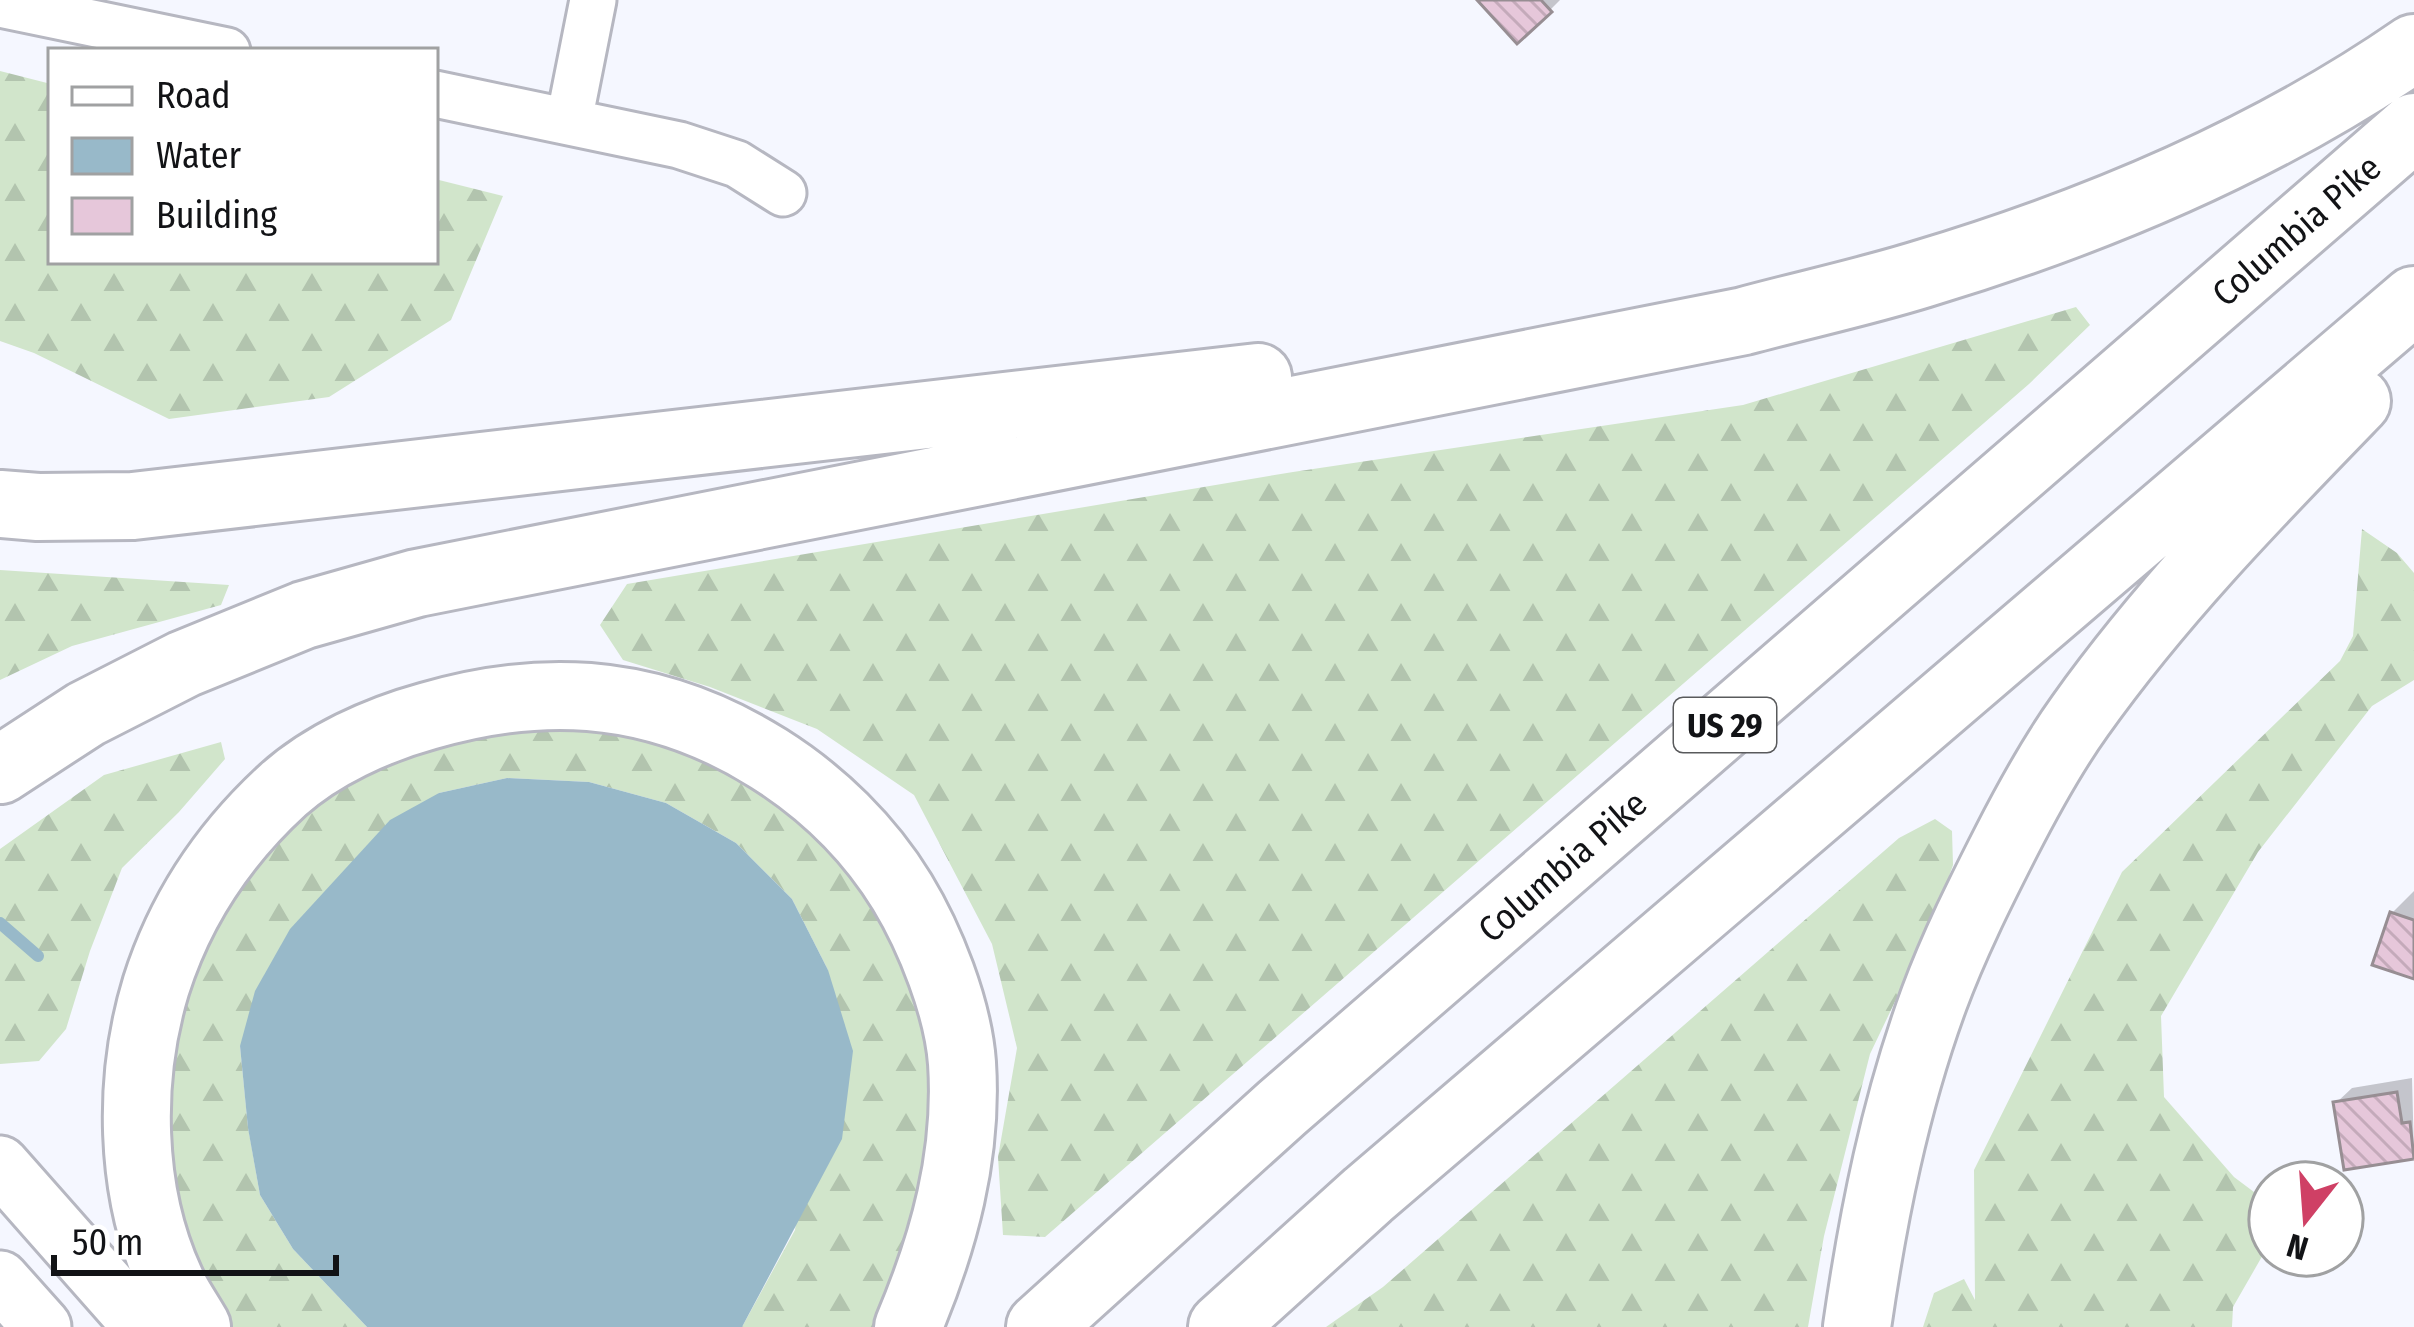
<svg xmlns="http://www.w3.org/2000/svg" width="2414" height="1327" font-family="'Fira Sans Condensed',sans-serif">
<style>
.forest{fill:url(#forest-firs)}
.water{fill:#98b9c9}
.shadow{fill:#0003}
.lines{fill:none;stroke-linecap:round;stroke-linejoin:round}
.stream{stroke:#98b9c9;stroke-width:12}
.building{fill:url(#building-back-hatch);stroke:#978e93;stroke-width:3}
.minor-casing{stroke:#b6b7c1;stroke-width:51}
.major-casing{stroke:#b6b7c1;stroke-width:63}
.highway-casing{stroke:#b6b7c1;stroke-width:72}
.minor{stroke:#fff;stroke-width:45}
.major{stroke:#fff;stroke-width:57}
.highway{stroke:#fff;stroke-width:66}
.labels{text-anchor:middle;stroke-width:12;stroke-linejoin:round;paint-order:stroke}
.shield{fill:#fff;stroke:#595a5c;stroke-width:3}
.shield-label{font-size:33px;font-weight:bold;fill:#121316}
.street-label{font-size:36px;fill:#121316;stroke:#fff}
</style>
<defs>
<pattern id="forest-firs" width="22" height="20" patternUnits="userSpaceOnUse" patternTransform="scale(3)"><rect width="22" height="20" fill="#d1e5cb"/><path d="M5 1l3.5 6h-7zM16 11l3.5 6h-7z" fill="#b2c4ae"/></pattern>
<pattern id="building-back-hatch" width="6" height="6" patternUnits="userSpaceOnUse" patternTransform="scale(3)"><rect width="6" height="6" fill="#e6c7da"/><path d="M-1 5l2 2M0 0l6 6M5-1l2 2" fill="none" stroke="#c4aaba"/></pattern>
</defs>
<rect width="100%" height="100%" fill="#f5f7ff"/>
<path class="forest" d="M0,71L51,84V261H435V179L503,196L451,320L329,397L169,419L34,353L0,341Z
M2076,307L2090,325L2029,384L1045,1237L1003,1235L998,1157L1017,1048L992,944L914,795L817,729L710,687L623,660L600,625L627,584L1293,472L1743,405Z
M2362,529L2397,553L2414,573V680L2372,706L2258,852L2161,1016L2164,1097L2234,1177L2270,1204V1232L2264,1253L2233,1307L2232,1327H1923L1934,1293L1964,1279L1975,1300L1974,1170L2122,872L2340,661L2353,636Z
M0,570L229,585L221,605L72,646L0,680Z
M505,728L643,732L735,767L827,830L876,898L915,981L937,1062L924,1204L874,1327H742L795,1230L828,970L792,899L736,843L666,803L589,782L507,778L439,793L240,1046L248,1127L260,1195L293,1249L367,1327H221L178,1243L164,1054L201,934L292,810L406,747Z
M221,742L225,759L179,812L122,868L90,951L66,1029L39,1061L0,1064V849L104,775Z
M1935,819L1952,831L1953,865L1933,922L1870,1054L1824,1236L1808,1327H1326L1383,1287L1899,838Z"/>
<path class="water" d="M507,778L589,782L666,803L736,843L792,899L828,970L853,1051L842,1139L742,1327H367L293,1249L260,1195L248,1128L240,1046L255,991L290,929L390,820L439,793Z"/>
<path class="shadow" d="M1481,0H1560L1550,10Z
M2414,891V976L2392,913Z
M2412,1078L2414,1156L2346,1167L2336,1103L2352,1088Z"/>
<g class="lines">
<path class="stream" d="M0,923L38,956"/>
</g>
<path class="building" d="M1477,0H1541L1552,12L1517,44Z
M2390,912L2414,920V979L2372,965Z
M2397,1092L2402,1123L2410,1122L2414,1159L2344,1170L2333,1102Z"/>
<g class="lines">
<defs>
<path id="minor" d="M0,4L227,51
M435,94L679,145L737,164L783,193
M569,121L593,0"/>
<path id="major" d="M0,1165L143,1327
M0,1280L42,1327"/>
<path id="highway" d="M0,504L38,507L133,506L1258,377
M0,770L86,714L184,664L304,615L417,583L1744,321C1803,305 1864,292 1922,274C2095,222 2265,151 2414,48
M197,1327C188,1311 177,1296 170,1280C129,1191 128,1078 156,986C180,910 224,844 283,790C322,755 377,730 428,716C479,701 535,693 589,697C715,707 837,786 902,892C930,938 958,1008 962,1063C968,1155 944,1242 908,1327
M1040,1327L1282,1108L2414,127
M1222,1327L1368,1195L2414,300
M1857,1327C1873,1216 1895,1105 1934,999C1954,945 1980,893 2006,842C2028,799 2052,755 2080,716C2161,602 2259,502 2357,401"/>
</defs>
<use href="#minor" class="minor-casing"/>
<use href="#major" class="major-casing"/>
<use href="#highway" class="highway-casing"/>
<use href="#minor" class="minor"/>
<use href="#major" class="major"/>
<use href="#highway" class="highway"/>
</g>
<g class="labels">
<rect class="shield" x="1674" y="698" width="102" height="54" rx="9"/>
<g class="shield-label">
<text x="1725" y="737">US 29</text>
</g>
<g class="street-label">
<text transform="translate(2296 230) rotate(-41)" y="13">Columbia Pike</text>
<text transform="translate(1562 866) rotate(-41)" y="13">Columbia Pike</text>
</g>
</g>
<rect x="48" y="48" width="390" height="216" fill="#ffffff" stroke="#a0a1a2" stroke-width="3"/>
<rect x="72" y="87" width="60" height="18" fill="#ffffff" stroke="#a0a1a2" stroke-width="3"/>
<text x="156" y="108" font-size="36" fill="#121316">Road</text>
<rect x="72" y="138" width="60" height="36" fill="#98b9c9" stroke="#a0a1a2" stroke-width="3"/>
<text x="156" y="168" font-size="36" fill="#121316">Water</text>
<rect x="72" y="198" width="60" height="36" fill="#e6c7da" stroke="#a0a1a2" stroke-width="3"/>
<text x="156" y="228" font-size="36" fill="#121316">Building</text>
<g transform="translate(2306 1219) rotate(197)"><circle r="57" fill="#ffffff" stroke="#a0a1a2" stroke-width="3"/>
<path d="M0-9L21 45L0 30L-21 45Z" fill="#cf4065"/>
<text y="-18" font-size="33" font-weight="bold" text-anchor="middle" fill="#121316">N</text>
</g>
<path d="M54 1255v18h282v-18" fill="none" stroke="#121316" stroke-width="6"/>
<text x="72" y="1255" font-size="36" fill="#121316" stroke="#ffffff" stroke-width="9" paint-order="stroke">50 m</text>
</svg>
